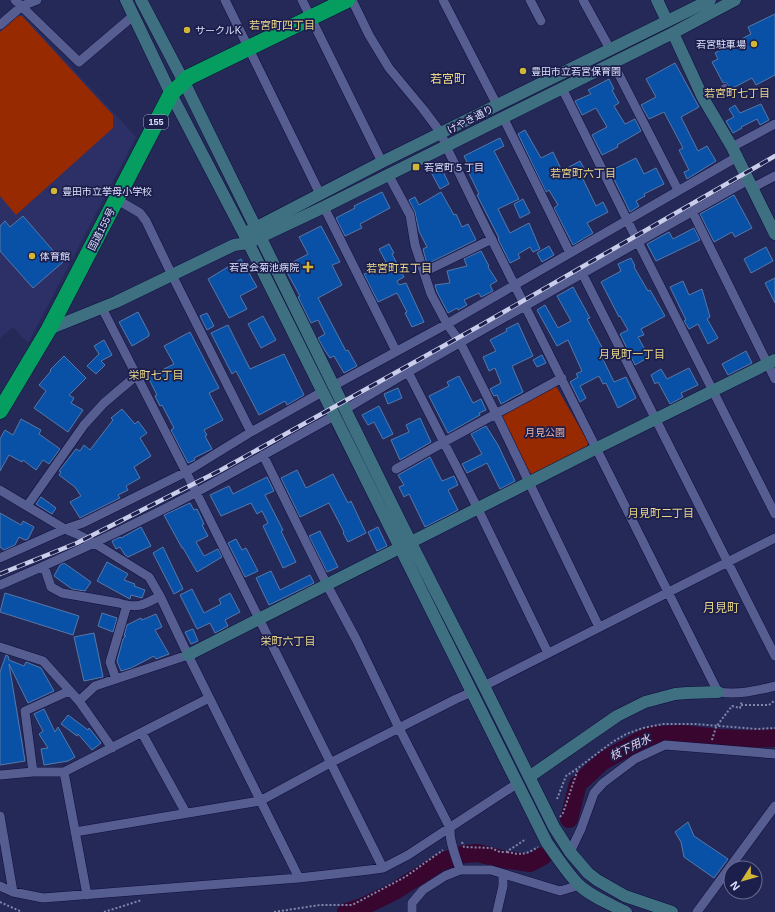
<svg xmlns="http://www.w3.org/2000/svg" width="775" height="912" font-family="Helvetica,'Noto Sans JP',sans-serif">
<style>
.built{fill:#2c3066}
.green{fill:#972a01}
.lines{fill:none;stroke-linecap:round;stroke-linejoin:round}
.river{stroke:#38062e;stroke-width:18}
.building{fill:#0851a7;stroke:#5778a8}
.lane-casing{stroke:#100e3c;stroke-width:5.5}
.street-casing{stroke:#100e3c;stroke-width:10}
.secondary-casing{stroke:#100e3c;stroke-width:13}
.highway-casing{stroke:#100e3c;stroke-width:17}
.path{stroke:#8286aa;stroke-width:2;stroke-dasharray:2 2;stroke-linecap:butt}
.lane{stroke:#565d91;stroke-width:4.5}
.street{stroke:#565d91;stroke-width:9}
.secondary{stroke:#3e7082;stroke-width:12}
.highway{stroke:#059d60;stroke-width:16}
.rail-casing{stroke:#caceea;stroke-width:4.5}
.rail{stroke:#1c1e4c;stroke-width:3;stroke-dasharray:9;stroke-linecap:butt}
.poi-dot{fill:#d1b736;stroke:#1c1e4c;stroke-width:1.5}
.labels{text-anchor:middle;stroke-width:3.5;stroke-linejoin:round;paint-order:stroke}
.shield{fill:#1c1e4c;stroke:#a4a7c6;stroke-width:1}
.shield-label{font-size:9px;font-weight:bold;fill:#dee2fb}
.poi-label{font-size:10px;fill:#dee2fb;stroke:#1c1e4c;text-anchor:start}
.street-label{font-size:10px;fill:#dee2fb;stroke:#1c1e4c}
.park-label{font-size:10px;fill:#eeb3a1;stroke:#1c1e4c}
.neighbourhood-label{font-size:11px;fill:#e9d789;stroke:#1c1e4c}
.water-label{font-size:11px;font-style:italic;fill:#f0d6e8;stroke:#1c1e4c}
.quarter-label{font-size:12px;fill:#e9d789;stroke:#1c1e4c}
</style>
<rect width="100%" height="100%" fill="#252958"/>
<path class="built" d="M18,14H22L136,137L28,343L13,327L0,338V30Z"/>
<path class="green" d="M18,16H22L113,115V128L16,215L0,196V32Z
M556,386L588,442L587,448L532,476L499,416Z"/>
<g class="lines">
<path class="river" d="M569,819L578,784L603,761L641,740L654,735L682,734L721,738L746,739L775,738
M346,912L362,907L395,891L441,862L464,854L478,853L501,859L530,863L543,856"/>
</g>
<path class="building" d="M775,14V75L756,85L752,78L727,91L728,85L727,83H723L712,62L718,59L715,53L751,34L748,27Z
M675,63L699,107L681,117L698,151L707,146L716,161L687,179L684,172L689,170L679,150L683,148L664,112L649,119L641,105L656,97L646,79Z
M609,79L614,89L612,90L619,103L614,106L625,124L635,119L641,131L617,145L618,147L602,155L592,135L607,127L596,108L582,115L575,101L591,94L588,90Z
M761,104L769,120L760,125L757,119L741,127L742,128L733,133L726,121L734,117L729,109L735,105L740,113Z
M525,130L541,158L553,152L562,171L580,161L586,172L581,175L596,206L603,202L608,212L587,223L593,233L573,245L554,208L558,205L549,190L546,192L518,134Z
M500,138L504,146L494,151L519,199L498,209L510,233L529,223L540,249L533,252L530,247L518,254L520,258L510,263L498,239L499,238L477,195L479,194L468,171L471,170L464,156Z
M636,158L644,174L656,168L664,184L644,194L645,196L636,201L639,206L630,212L610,171Z
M441,167L449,184L440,189L431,172Z
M382,192L390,208L360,224L362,228L345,236L336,218L355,208L354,206Z
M441,192L454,215L456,214L462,227L468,224L476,240L427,264L423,249L427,247L419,231L415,212L409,200L415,197L419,205Z
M734,195L752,228L735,237L732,232L714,242L700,214Z
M523,199L530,213L520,218L514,204Z
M23,216L63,262L33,288L0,251V226L5,221L10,227Z
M321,226L340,262L332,265L342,285L318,298L346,351L348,350L357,366L344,373L334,356L330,358L324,349L318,338L325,334L318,320L311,323L298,297L300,296L284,267L308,254L299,237Z
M694,228L700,240L656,261L647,244L669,232L673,239Z
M389,244L394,253L392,254L404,277L397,281L399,285L406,283L424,322L412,327L405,313L407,312L397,293L378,302L364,274L383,266L382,264L386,262L379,249Z
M549,246L554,255L542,262L537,253Z
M766,247L773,261L751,273L744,259Z
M481,251L489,266L488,267L497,281L490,285L493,291L481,297L479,293L464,300L467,305L458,310L457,308L448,313L437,292L435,285L450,283L447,271L467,266L464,259Z
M631,258L635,266L634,267L648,291L650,290L665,316L641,329L644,335L638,337L649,357L635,365L620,334L628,330L620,316L619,317L601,282L621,271L618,264Z
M241,259L257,287L240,296L247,309L229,318L208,279Z
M775,278V303L765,283Z
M683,281L689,295L702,289L710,317L707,319L718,338L708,344L698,324L689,329L684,321L686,320L670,287Z
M573,287L590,318L587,319L604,351L600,353L614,382L626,377L636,398L618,408L606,383L603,384L599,376L580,386L586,398L580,402L570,382L578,377L576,374L582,371L568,340L557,346L537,310L545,305L558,328L571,321L557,296Z
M138,312L149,333V336L132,346L119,322Z
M207,313L214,326L207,330L200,316Z
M263,316L276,340L261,348L248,324Z
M518,323L533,356L512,366L523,392L501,404L497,395L494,396L490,389L501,383L495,368L489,371L483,357L496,351L490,340L507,331L506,329Z
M228,325L250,369L284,354L304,395L287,405L285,401L259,415L236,371L232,374L211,333Z
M190,332L219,388L209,393L223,420L204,430L207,435L205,436L212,449L194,458L195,460L188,463L171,430L174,428L162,405L160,406L155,396L157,395L148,377L174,364L164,346Z
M104,340L112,355L101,361L105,365L96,374L87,366L99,354L94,346Z
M746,351L752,363L728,375L722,364Z
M542,355L546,363L537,367L533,360Z
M64,356L86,378L69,395L74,398L71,403L83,410L68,432L34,408L46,391L39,385L51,371L50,370Z
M689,368L698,385L681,393L683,397L670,404L658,382L655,384L651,375L661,369L667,379Z
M459,376L473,403L481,399L486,410L479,413L480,415L448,433L429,396L449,386L447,382Z
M398,388L402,398L388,404L384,394Z
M379,406L393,434L383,439L374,422L368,425L362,415Z
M122,409L135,424L138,421L147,433L140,438L151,456L134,467L140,478L126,486L128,490L118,495L120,498L80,518L70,502L81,496L75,487L59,475L61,472L59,471L76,449L80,451L84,445L90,450L113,420L111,418Z
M420,418L431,442L400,460L391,440L409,432L406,425Z
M21,419L41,430L39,434L60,449L49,464L43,460L36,470L23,460L22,462L9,455L0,471V439L5,430L13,435Z
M486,426L498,445L515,481L500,489L487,463L467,473L462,464L482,454L471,434Z
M430,457L442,481L454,476L458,485L448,490L458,510L425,527L409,494L404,497L399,487L404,485L398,475Z
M297,470L306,488L333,474L348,503L351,501L366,533L348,542L343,533L344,532L329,503L300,517L281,478Z
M267,477L274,491L265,495L283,530L281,531L296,562L283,568L263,526L268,523L262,511L257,514L251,503L221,516L210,495L229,486L233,494Z
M41,497L56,508L52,514L36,504Z
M190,503L194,510L197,509L204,524L202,525L208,536L196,542L204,556L218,549L222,557L197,572L183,548H182L164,515Z
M0,513L21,525L23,521L34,527L28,539L25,540L19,537L15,545L4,550L0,547Z
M141,527L151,546L128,557L125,555L120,547L116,549L112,541L120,537L121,538Z
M378,527L387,546L377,551L368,532Z
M320,531L338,567L327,572L309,536Z
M236,539L242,550L246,548L258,571L245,577L228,543Z
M163,547L183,589L174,594L153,553Z
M107,562L128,574L124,580L135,584L134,586L145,590L142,598L131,595L130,599L97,581Z
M64,563L91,582L85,591L72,589L54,576L60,565Z
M271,571L280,590L310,575L314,583L269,605L256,578Z
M192,589L204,613L221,604L219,599L230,593L240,612L225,620L228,626L215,633L210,623L197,629L180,595Z
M5,593L79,616L73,635L0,612Z
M102,613L117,618L113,632L98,626Z
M156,614L162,627L155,630L169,654L156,659L154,656L131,668L121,671L117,661L123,639L126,636H124L127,625L141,618L142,620Z
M193,629L198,641L191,644L185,632Z
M94,633L103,677L84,681L74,637Z
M6,655L8,656L9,660L24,666L26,662L41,668L54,691L28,703L9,664L25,761L0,765V672Z
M44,709L55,732L58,727L75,757L68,761L44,765L41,749L48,748L39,734L43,731L34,714Z
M68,715L88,730L89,728L101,743L92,750L78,734L77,736L61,724Z
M688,822L694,836L728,859L714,878L684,857L681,842L675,832Z"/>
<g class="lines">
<defs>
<path id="lane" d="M703,98L725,86"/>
<path id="street" d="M15,0L79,62L133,16
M225,0L320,194
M302,0L382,162
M352,0L369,35L389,68L423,109L441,133L446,146L480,216L718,692C738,695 756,691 775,686
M443,0L497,105
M530,0L541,21
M583,0L610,49
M0,25L22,6L37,0
M613,63L678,190
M562,88L638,242L775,514
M503,117L570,253
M732,147L775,124
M388,174L410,215L415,245L431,294L447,324L460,342L496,414L599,627
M752,188L775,176
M116,199L140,213L146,221L172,275L251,432
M324,207L396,351
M692,211L775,379
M424,272L492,239
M582,273L775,656
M102,308L186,472L383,868
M408,372L478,509L548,653
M333,386L447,324L737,157
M346,409L408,372L748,180
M263,455L327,585L356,639L399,728L450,828C449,842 456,857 460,870L445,876L423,890L412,903V912
M396,469L444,442L562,378
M0,490L65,529L77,534L94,543L149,577L160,596L188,655L299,878
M27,506L84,425L104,403L137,375
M0,558L65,529L83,523L186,472L251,432L322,392
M44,566L51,587L62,593L119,603C138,609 143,605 160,596
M0,585C66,557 132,526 195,493C242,468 288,441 334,416
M0,647L43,661L79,701L112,748
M116,679L110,662L127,605
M484,686L775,538
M79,701L95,686L188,655
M142,733L186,813
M33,772L25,711L69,691
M64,772L87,895
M0,775L33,772H64L209,698
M0,816L13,892
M75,832L260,801L330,763L456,699L472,692
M570,852L581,829L594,793L603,783L635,759L665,745L775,754
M460,870H491L560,891L580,885
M0,886L13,892L43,898L299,878L369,870L383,868L408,855L518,783
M497,912L503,886V874
M697,912L775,806"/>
<path id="secondary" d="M126,0L171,94L244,234L547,843C557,857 567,873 579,885C592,897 610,904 626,912
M141,0L184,82L411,543L484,686L554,827L570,852L588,873L597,880L625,896L672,912
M657,0L667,21
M673,33L703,98L732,147L775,234
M249,231L382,162L710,0
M49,329L116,302L234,245L248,243L324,207L673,33L735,0
M188,655L597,448L775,360
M529,777L617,716L645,702L675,694L687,693L718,692"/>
<path id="highway" d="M0,411L49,329L171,94L189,77L347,0"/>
</defs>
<use href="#lane" class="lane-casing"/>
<use href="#street" class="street-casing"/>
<use href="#secondary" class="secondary-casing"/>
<use href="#highway" class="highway-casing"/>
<path class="path" d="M741,705H769L775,700
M712,740L716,727L732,706L740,708L742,701
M557,799L566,776L578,768L611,743L626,734L643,728L663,724H695L757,729L775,728
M560,817L563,813L578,769
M462,842L464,847L491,848L500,852H506L517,845L526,839
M507,852C522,855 525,855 538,847
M0,902L22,912
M104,912L142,900
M274,912L320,905H352L405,877L443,850"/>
<use href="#lane" class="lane"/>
<use href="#street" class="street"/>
<use href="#secondary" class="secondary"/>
<use href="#highway" class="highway"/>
<defs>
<path id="rail" d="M0,574L77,543L221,470L481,325L775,156"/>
</defs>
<use href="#rail" class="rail-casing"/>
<use href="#rail" class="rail"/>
</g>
<g class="poi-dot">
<circle cx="187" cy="30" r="4"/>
<circle cx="754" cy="44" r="4"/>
<circle cx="523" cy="71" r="4"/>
<rect x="412" y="163" width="8" height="8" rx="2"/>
<circle cx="54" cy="191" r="4"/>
<circle cx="32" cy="256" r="4"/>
<path d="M306 261h4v4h4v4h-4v4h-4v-4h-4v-4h4z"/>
</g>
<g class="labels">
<rect class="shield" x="144" y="115" width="24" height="14" rx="3"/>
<g class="shield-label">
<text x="156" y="125">155</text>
</g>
<g class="poi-label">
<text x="195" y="34">サークルK</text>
<text x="746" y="48" text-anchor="end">若宮駐車場</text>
<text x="531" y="75">豊田市立若宮保育園</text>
<text x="424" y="171">若宮町５丁目</text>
<text x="62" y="195">豊田市立挙母小学校</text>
<text x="40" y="260">体育館</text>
<text x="299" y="271" text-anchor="end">若宮会菊池病院</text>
</g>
<g class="street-label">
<text transform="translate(470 119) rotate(-27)" y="4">けやき通り</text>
<text transform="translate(101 229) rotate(-63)" y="4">国道155号</text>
</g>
<g class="park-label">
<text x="545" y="436">月見公園</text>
</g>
<g class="neighbourhood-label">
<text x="282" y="29">若宮町四丁目</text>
<text x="737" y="97">若宮町七丁目</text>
<text x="583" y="177">若宮町六丁目</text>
<text x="399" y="272">若宮町五丁目</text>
<text x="632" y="358">月見町一丁目</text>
<text x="156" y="379">栄町七丁目</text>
<text x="661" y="517">月見町二丁目</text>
<text x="288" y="645">栄町六丁目</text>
</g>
<g class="water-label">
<text transform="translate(630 747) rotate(-26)" y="4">枝下用水</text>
</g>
<g class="quarter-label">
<text x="448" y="83">若宮町</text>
<text x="721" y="612">月見町</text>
</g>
</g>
<g transform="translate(743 880) rotate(233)"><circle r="19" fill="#1c1e4c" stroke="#6a6c92"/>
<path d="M0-3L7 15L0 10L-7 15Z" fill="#d1b736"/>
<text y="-6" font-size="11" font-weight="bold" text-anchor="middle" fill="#dee2fb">N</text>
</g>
</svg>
